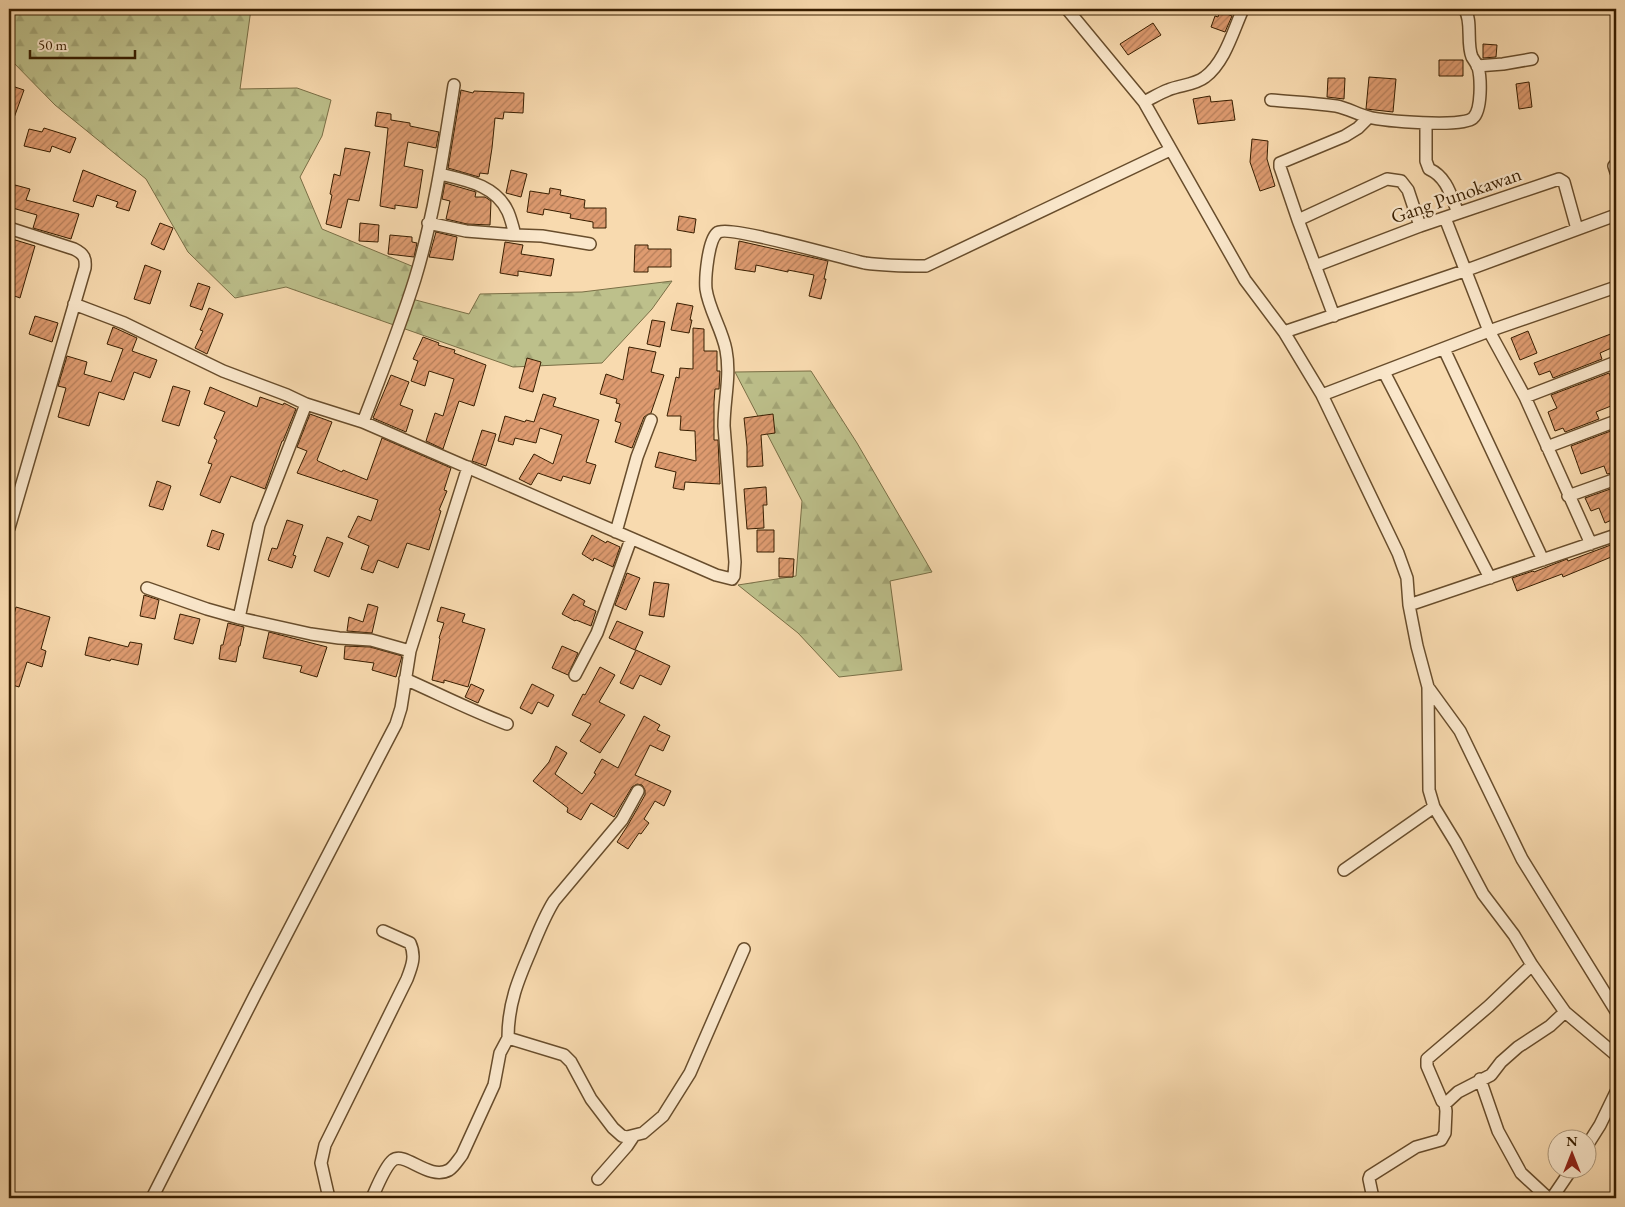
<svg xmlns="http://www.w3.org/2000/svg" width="1625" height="1207" font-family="'EB Garamond',serif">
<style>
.forest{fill:url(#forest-firs);stroke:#7a6f46}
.building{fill:url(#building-hatch);stroke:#381e00}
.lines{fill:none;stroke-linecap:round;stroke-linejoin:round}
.street-casing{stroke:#684d2c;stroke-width:14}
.street{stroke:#fae7cb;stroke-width:11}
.labels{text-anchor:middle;stroke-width:4.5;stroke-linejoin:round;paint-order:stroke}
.street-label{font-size:20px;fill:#381e00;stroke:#fae7cb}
</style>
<defs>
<pattern id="forest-firs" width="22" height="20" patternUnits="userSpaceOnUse" patternTransform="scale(1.25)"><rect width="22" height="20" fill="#bdc08b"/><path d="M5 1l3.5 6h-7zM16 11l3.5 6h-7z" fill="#a3a576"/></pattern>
<pattern id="building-hatch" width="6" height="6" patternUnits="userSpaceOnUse" patternTransform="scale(1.25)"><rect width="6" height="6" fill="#de9b70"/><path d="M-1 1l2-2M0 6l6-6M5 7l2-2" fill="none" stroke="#b57e5a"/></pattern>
</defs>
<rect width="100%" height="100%" fill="#f8daaf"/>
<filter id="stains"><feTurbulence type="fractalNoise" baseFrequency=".004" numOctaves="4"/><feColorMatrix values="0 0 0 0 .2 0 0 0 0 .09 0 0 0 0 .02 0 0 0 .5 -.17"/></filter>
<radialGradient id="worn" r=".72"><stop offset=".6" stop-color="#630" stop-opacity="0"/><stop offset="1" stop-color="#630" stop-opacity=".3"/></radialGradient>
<path class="forest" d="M9,9H251L240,89L297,88L331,100L322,136L300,177L322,229L414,267L408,298L469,314L480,294L582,292L672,281L652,309L602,363L513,367L286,287L235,298L188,252L146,179L55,105L9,58Z
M811,371L857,443L932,572L890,581L902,670L839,677L798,633L738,585L796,576L802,501L735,372Z"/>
<path class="building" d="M1220,11L1232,16L1225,32L1211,27L1215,16L1218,17Z
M1153,23L1161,35L1128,55L1120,44Z
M1483,44L1497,45L1496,57L1483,58Z
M1439,60H1463V76H1439Z
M1369,77L1396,79L1393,112L1366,109Z
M1328,78H1345L1344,99L1327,97Z
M1529,82L1532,107L1519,109L1516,84Z
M9,85L24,90L10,129H9Z
M461,90L473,93L474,91L524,93L523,113L504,112L503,119L495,118L492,148L488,174L480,173L479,177L448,168Z
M1210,96L1211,102L1232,100L1235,120L1198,124L1193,99Z
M377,112L391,114V120L410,123V126L439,132L436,148L408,142L404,166L423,170L417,208L395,205V209L380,206L388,128L375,126Z
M44,128L76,138L70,153L52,146L50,152L24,146L29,129L42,132Z
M1252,139L1268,141L1267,159L1275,186L1260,191L1250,162Z
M345,148L370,152L359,201L348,199L341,228L326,224L332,195L330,194L334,174L340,176Z
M83,170L136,191L129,211L116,207L118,202L97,195L93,207L73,201Z
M511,170L527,174L521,197L506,193Z
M445,183L476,192L475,197H485L491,201L490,225L467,224L446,219L450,201L442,199Z
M15,185L30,189L26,200L79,214L71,239L33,228L37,215L9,207Z
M550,188L561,190L560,195L585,200L584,208H606V228H593V222L570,218L571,214L544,209L543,215L527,212L530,191L549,194Z
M679,216L696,219L694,233L677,230Z
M160,223L173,228L164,250L151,244Z
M360,223L379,225L378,242L359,241Z
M436,232L457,237L453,260L429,257Z
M390,235L412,237V242L417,243L414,257L388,254Z
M12,239L35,246L20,298L9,294V247Z
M739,241L828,261L824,279H826L821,299L809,296L814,275L788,270V272L756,265L755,272L735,269Z
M505,242L523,245L521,254L554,259L551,276L518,271V276L500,273Z
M635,245H648V249H671V267H648V272H634Z
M145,265L161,271L150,304L134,299Z
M198,283L210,287L202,310L190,306Z
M677,303L693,306L690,320H692L689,333L671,330Z
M209,308L223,314L207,354L195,348L203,331L200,330Z
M35,316L58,323L52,342L29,334Z
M652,320L665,322L660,347L647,344Z
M113,327L137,338L132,351L157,360L150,378L134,372L124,400L99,392L89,426L58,417L66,388L58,386L67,356L87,362L84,374L111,382L123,349L107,344Z
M693,328L704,329V351H717V371H720L719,389H715L714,402V440H718L720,484L685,482L684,490L673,488L676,472L655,467L659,452L696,461L695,431L680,430L681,416H667L676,377L679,378L680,368L693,369Z
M1528,331L1537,353L1520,360L1511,338Z
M1616,332V346L1600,353L1602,359L1553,378L1550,371L1539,375L1534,363Z
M423,337L439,343L438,345L455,350L454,353L486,365L474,406L459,401L443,449L426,441L435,413L443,416L454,379L429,371L425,386L411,381L418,361L413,359Z
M629,347L656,352L651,372L664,375L651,413L644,417L632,448L615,442L621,423L615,421L620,404L616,403L617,399L600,394L606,374L623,380Z
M527,358L541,362L533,392L519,388Z
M1609,373L1616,391V404L1596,412L1599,419L1565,432L1563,428L1555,431L1548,412L1557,408L1551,395Z
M391,375L409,382L400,405L413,410L406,432L373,418Z
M173,386L190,391L179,426L162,421Z
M210,387L257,407L260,397L283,405L284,403L296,409L283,441H282L265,489L231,476L220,503L200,495L212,464L208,463L217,440L214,438L225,412L204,404Z
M543,394L556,398L553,406L599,420L586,462L596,465L590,484L563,476L561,481L538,473L531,485L519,479L534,454L553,464L562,435L540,428L536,443L515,438L513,445L498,441L505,416L525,422L526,420L534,422Z
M310,414L332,422L317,460L318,461L342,472L343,470L367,480L382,438L451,468L444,490L447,491L439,510L441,511L429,550L407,543L398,568L378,560L373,573L361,569L369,546L348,537L358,516L371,521L378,500L297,473L307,451L297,447Z
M773,414L775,433L761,435L763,466L747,467V447L744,418Z
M1616,429V472L1607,474L1604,466L1581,474L1571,446Z
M482,430L496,434L486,466L472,461Z
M157,481L171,486L163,510L149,506Z
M765,487H766L767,505H763L764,528L747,529L744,489Z
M1616,487V518L1605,523L1599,508L1591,511L1585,498Z
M287,520L303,525L293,555L296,556L292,568L268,560L272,548L277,549Z
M212,530L224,534L219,550L207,546Z
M757,530H774V552H757Z
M592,535L606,543L607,541L620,547L613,567L594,558L593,561L582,554Z
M327,537L343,543L329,577L314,571Z
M1616,543V555L1563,577L1562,574L1517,591L1512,578L1533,571L1534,572L1567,559L1568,561Z
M779,558L794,559L793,577H779Z
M627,573L640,578L626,610L615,605Z
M654,582L669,584L664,617L649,615Z
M573,594L585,601L583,605L596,611L591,626L576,620L575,621L562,614Z
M144,595L159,600L155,619L140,616Z
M368,604L378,607L372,633L347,631L349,617L363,622Z
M16,607L50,617L41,649L46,651L42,667L27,662L19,687L9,684V633Z
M441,607L465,614L462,622L485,629L468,687L444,680V683L432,680L440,639L439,638L444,623L437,621Z
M180,614L200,619L193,644L174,639Z
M617,621L643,632L635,650L609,638Z
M228,623L244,627L240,646H239L236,662L219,659L221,645H223Z
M269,632L327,647L317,677L300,672L302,666L263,658Z
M89,637L128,647L130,642L142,644L138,665L111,659L110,661L85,655Z
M345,646L370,647L402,656L396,677L372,670L374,663L344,659Z
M562,646L578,653L568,675L552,668Z
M636,650L670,666L661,685L640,675L633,689L620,683Z
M600,667L615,675L599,702L625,715L600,753L580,741L591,724L572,715L583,694L585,695Z
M471,684L484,690L478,703L465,697Z
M532,684L554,695L548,707L538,702L532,714L520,708Z
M644,716L660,725L657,730L670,736L663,751L650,745L635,775L671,791L664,806L655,801L644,819L649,823L641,834L639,833L628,849L617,842L628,825L645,795V790L642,785L637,784L632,787L614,817L591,803L581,820L567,812L568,808L533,781L549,762L556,746L567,753L555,774L582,794L596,774L594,773L602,759L618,768Z"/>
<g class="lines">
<defs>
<path id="street" d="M1067,9L1144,102L1245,280L1284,332L1322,395L1398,553L1407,578L1409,605L1417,646L1428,687L1429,790L1434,807L1456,843L1483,894L1514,935L1532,965L1565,1012L1616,1055
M1477,66L1503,64L1532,59
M1271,100C1293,102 1315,103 1336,106C1347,108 1357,114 1368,117C1384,121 1463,128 1473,118C1482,110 1481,78 1478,67C1476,63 1474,60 1472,57C1466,43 1473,19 1464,9
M1144,102C1152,98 1160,93 1168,90C1180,85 1195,85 1205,77C1225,62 1233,31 1243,9
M1426,123V161L1429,169C1447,177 1451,196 1458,213
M1614,166L1616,172
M440,174C465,180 496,185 508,212C511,219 513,227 515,235L542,236L590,244
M1445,218L1489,331L1525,397L1591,544
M1298,220L1387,179L1401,181L1408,190L1420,226
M428,223L466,231L515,235
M9,228L74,249C84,254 86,258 85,268L9,528
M1315,266L1420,226L1559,179L1564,182L1577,229
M74,304L124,323L223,371L287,395L306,404L363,422L716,575L732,579L734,576L735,562L724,426C724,400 731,376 726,350C722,329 709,310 706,289C705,278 708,241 717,233C727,224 845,259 865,263C886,266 905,266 926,266L1170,150
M1334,316L1298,220L1280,167V163L1345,136L1358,128L1369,117
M1284,332L1467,270L1616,215
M1444,349L1543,560
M1384,372L1490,578
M1322,395L1489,331L1616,287
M1525,397L1616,362
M363,422C381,375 400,327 415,279C434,216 444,149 454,85
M1547,447L1616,421
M1568,496L1616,479
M616,532L637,457L651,420
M147,588L207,609L239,618L311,634L339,638L371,640L410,651
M1409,605L1616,535
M239,618L259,525L306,404
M575,675L597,633L631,539
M405,679C439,694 472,711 507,724
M1428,687L1460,731L1522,859L1616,1011
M1344,870L1434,807
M1532,965L1489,1006L1427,1059V1066L1442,1101L1445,1104L1458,1092L1491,1075L1501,1062L1518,1047L1550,1026L1565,1012
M508,1038C508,1004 518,980 531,950C538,933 544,917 554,901L622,820L638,791
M1480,1079L1498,1131L1521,1173L1548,1198
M1588,1144L1600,1125L1616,1092
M598,1179L627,1146L633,1137
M152,1198L255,995L396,724L401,708L410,651L468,467
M329,1198L321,1163L325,1145L407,979C412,966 416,956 410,943L383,931
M372,1198C376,1189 385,1166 393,1160C405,1151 429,1181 449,1170C454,1167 458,1160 462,1155L494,1085L500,1053L508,1038L564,1055L571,1062L591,1099L613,1128L622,1136L627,1137L643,1133L663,1116L690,1073L744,949
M1373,1198L1369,1179L1370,1176L1416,1147L1441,1140L1445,1133L1446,1111L1445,1104
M1552,1198L1571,1170"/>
</defs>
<use href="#street" class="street-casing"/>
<use href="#street" class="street"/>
</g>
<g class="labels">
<g class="street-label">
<text transform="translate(1456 195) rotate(-19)" y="7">Gang Punokawan</text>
</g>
</g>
<rect width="1625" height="1207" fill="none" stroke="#f8daaf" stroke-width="30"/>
<rect x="10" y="10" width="1605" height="1187" fill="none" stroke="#381e00" stroke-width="2.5"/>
<rect x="15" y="15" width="1595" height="1177" fill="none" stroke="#381e00"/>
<g transform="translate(1572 1154)"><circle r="24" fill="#fae7cb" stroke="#ac977a"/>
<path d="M0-4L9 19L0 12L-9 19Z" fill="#8f2418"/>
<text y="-8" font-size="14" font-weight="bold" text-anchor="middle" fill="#381e00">N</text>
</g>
<path d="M30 50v8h105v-8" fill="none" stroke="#381e00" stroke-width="2.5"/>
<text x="38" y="50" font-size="15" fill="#381e00" stroke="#fae7cb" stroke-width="4" paint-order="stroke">50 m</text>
<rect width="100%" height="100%" filter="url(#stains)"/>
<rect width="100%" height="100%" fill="url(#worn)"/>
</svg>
